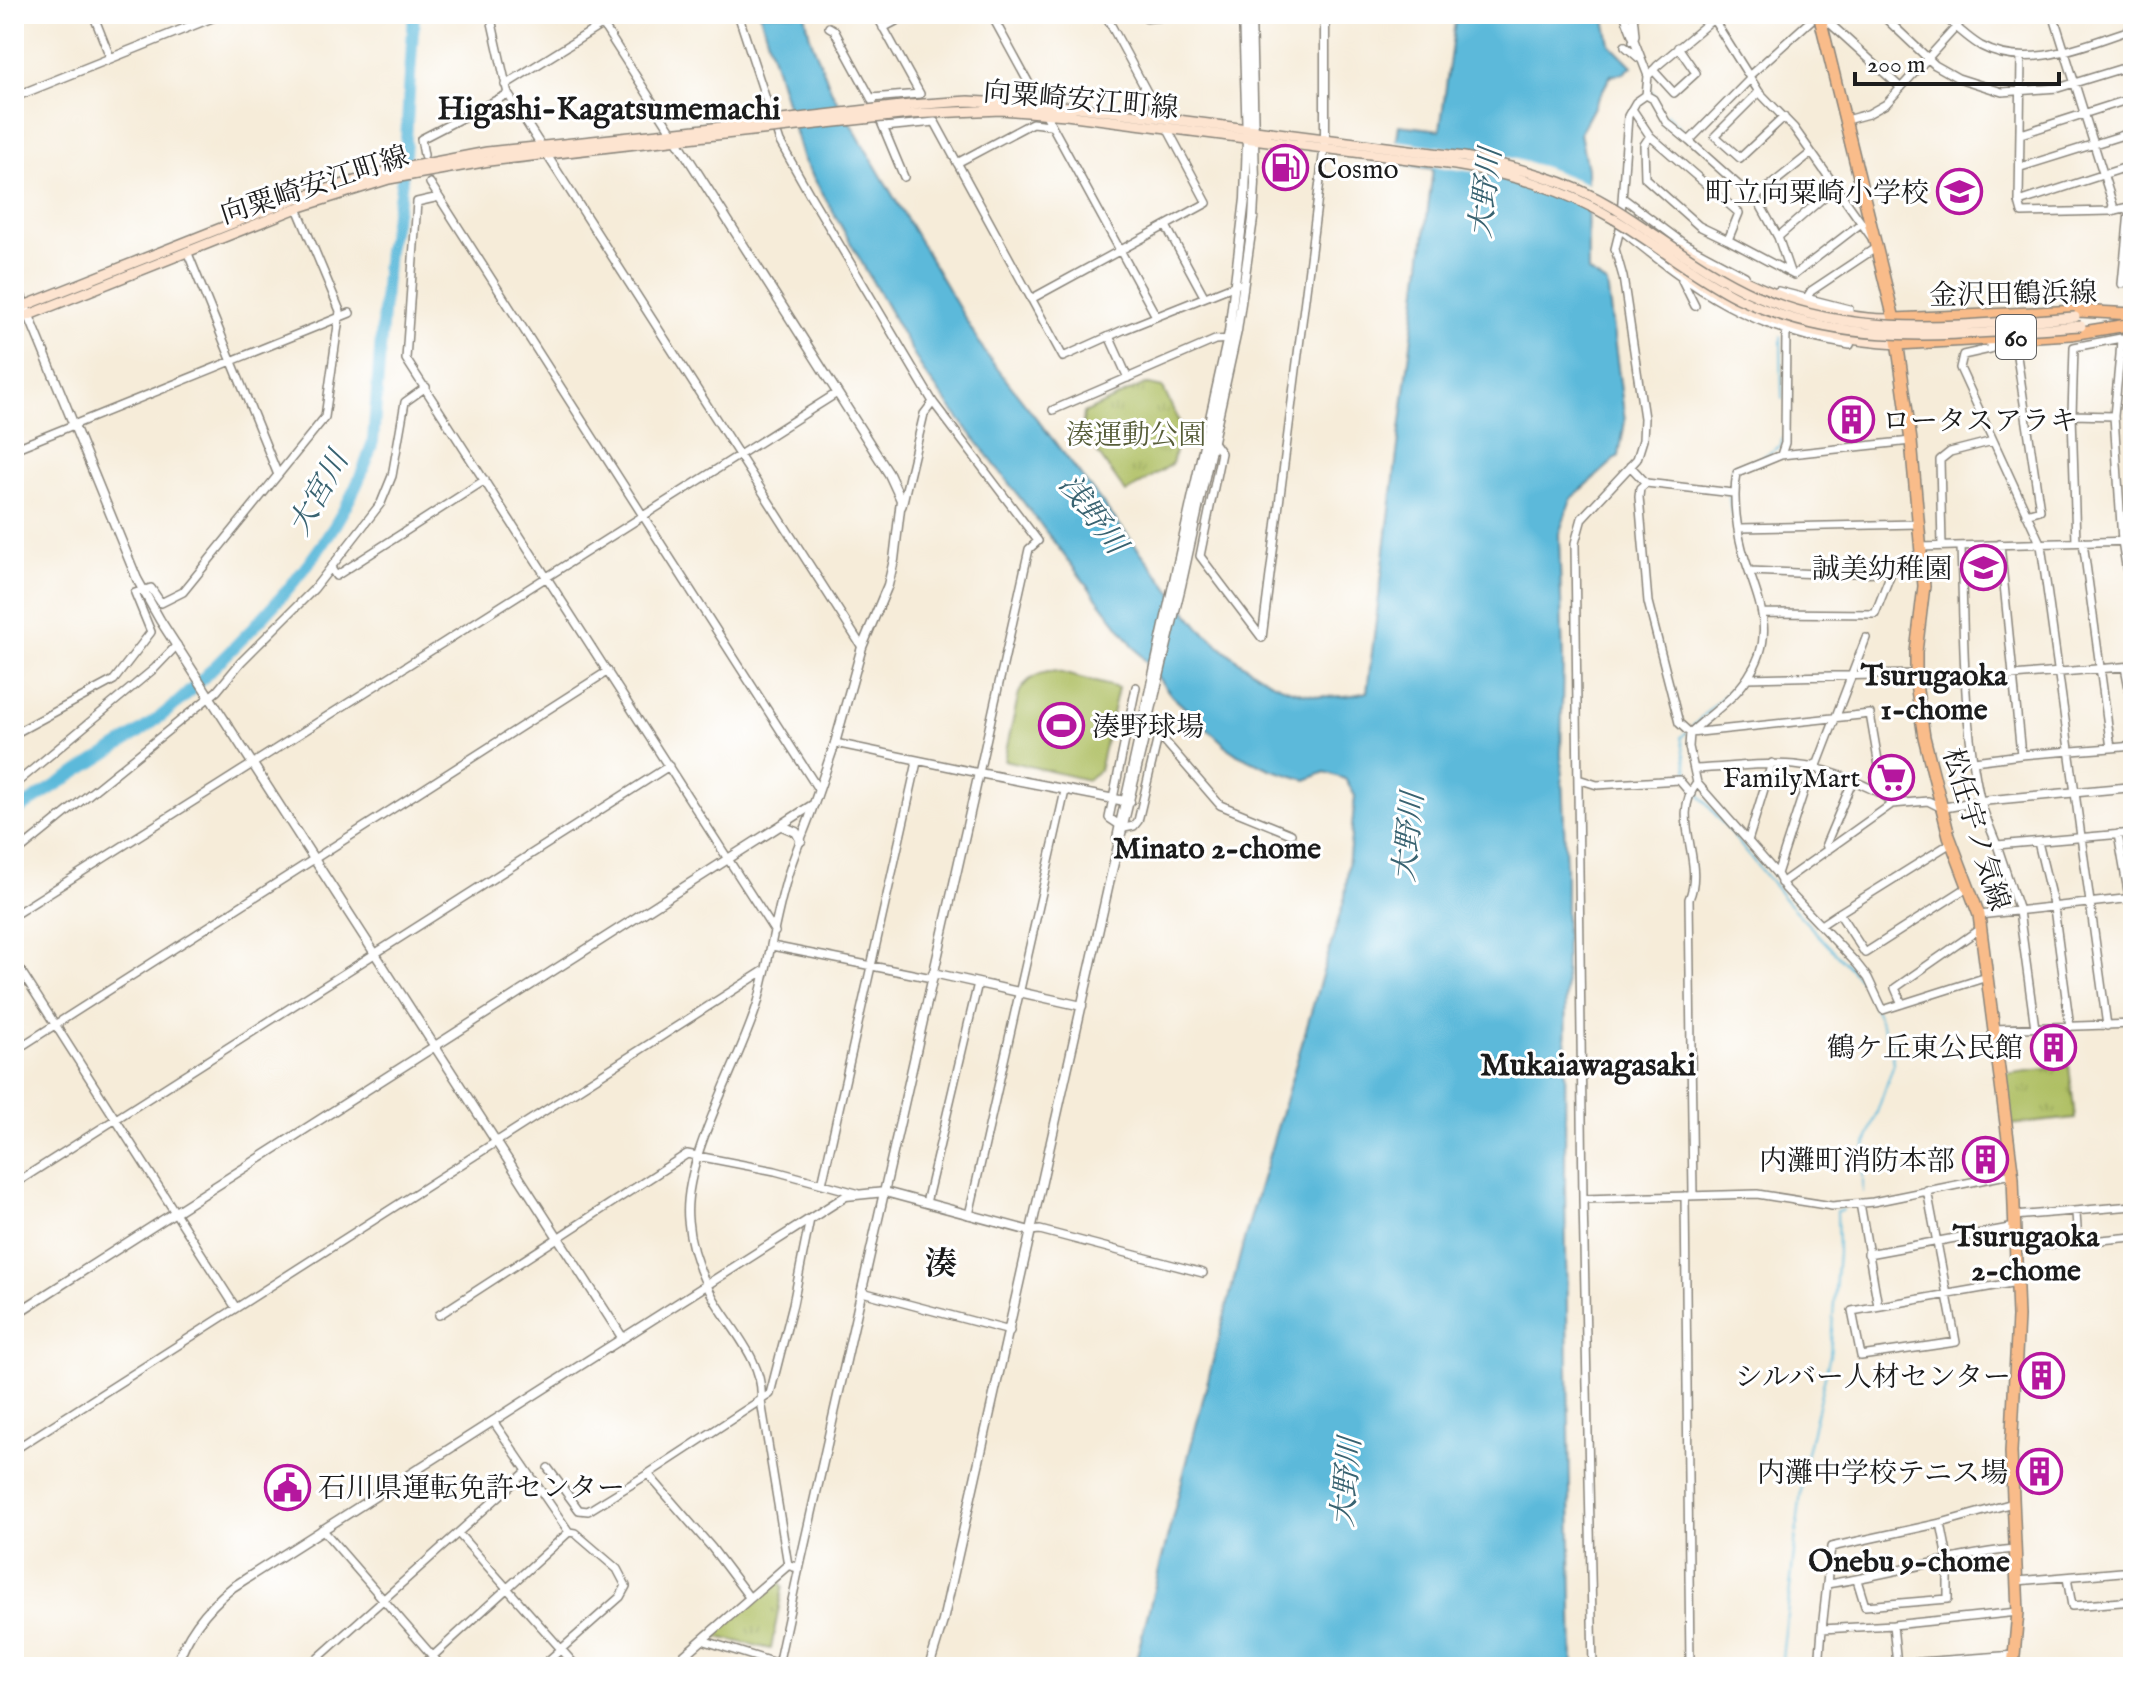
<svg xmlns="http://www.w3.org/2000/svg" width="2147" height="1681" font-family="'IM FELL English','Noto Serif JP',serif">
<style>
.park{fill:url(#park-tufts);stroke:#646d3e;stroke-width:2}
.garden{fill:#adbe61;stroke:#646d3e;stroke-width:2}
.water{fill:#5cb9da;stroke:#3c6a7b;stroke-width:2}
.pier{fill:#f6ecd9}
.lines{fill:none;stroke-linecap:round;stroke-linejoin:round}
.stream{stroke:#5cb9da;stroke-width:2}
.river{stroke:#5cb9da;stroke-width:12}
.minor-casing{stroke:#89847a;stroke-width:10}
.tertiary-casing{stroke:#89847a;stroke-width:11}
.secondary-casing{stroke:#89847a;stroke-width:12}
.primary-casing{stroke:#89847a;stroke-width:14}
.minor{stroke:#fff;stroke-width:7}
.tertiary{stroke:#fff;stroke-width:8}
.secondary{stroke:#fde4d0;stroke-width:9}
.primary{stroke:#f9bc8a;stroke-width:11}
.secondary-bridge-casing{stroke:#89847a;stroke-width:12;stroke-linecap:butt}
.secondary-bridge{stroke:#fde4d0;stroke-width:9}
.labels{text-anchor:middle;stroke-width:6;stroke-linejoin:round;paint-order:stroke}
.shield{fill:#fff;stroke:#606060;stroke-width:2}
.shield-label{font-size:26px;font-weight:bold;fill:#1c1c1c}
.street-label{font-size:28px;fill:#1c1c1c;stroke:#fff}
.poi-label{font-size:28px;fill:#1c1c1c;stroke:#fff;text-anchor:end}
.park-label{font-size:28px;fill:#565d38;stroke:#fff}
.water-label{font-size:30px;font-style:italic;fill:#396371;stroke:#fff}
.neighbourhood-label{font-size:30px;font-weight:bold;fill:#1c1c1c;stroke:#fff}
.quarter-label{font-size:32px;font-weight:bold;fill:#1c1c1c;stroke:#fff}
</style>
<defs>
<pattern id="park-tufts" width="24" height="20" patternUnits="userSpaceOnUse" patternTransform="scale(2)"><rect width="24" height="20" fill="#adbe61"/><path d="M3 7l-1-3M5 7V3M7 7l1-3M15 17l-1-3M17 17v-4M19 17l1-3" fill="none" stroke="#94a354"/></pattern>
</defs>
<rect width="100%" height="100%" fill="#fff"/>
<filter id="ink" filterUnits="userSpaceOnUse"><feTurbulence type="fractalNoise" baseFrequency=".0125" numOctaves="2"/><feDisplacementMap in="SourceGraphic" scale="16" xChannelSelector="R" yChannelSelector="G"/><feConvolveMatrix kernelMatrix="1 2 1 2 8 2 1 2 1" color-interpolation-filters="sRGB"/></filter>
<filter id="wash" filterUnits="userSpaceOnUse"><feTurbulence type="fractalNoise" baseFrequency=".006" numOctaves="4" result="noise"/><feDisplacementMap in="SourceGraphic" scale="32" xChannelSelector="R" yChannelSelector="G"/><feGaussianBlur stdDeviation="1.8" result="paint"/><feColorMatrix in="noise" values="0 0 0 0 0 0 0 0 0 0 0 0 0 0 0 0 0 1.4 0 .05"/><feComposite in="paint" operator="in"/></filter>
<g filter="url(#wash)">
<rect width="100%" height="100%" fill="#f6ecd9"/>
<path class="park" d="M1145,384L1163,388L1181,426L1172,464L1126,493L1082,431L1084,413Z
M2069,1066L2075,1118L2010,1125L2003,1074Z
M777,1580L783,1586L771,1649L717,1637L716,1633Z"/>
<path class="garden" d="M1054,671L1118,688L1099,771L1087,780L1004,760L1019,693C1027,678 1038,673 1054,671Z"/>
<path class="water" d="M760,14H805L810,37L832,92L986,354L1200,628C1248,673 1297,710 1367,692L1433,169L1388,163L1396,145L1399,125L1440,130L1456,14H1604L1610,44L1632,66L1624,73L1611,75L1580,133L1587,169L1588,272L1607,284L1625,421L1619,456L1571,499L1559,534L1563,661L1561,754L1566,867L1565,1189L1573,1667H1134L1244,1240L1345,897L1355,796L1345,779L1325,772L1306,780L1270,769L1233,752L1172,696L925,374L803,159Z"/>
<path class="pier" d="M1393,140L1501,155L1545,167L1591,185L1592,210L1543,189L1476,172L1385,160Z"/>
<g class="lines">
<path class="stream" d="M1651,90L1656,98
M1666,114L1687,135
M1781,337L1782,399
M1731,488L1734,465C1750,464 1768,455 1781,445L1782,437
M1729,497L1732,516
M1758,647L1760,630
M1693,726L1746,674
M1686,733L1681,737L1689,777L1694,786
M1697,792L1788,903L1862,981L1891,1044L1894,1063L1863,1153V1192
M1781,1667L1804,1465L1830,1355L1838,1252L1837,1211L1843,1210"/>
<path class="river" d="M14,813C65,777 122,748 170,709C186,696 200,681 214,667C279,604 348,529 373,441L388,250L400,194L405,155L414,14"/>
</g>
</g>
<g filter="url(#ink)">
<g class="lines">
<defs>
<path id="minor" d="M93,14L110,57
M490,14L508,94L862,647
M596,14L673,134
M738,14L780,142L810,195L933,402L1038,541L1029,549L979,773L835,743
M991,14L1156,316
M1105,14L1161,118
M1624,14L1648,76
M1633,14L1635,35L1633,41
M1710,14L1759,92L1794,128L1872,238
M1881,14L1935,65L1958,78L2002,92L2058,88L2133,65
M1942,14C1954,25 1967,38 1981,46C2029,72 2086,44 2133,29
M2020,14L2031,16L2046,14
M2053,14L2113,205L2111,211L2133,206
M1820,18H1824L1900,87
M829,27L834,30L871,98L904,177
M883,28L909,14
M1625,46L1639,58
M2021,57L2019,202L2133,165
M1653,70L1674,93L1696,73L1678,47
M1749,76L1818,14
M1750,79L1689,141L1745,191L1756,197
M505,85L619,14
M1759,92L1715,136L1740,158L1784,117
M1646,95L1653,99L1666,122L1689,141
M871,98L920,94L876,14
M1632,109L1650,136L1739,213L1728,240L1699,226L1645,178L1644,145L1650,136
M1846,120L1868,114L1886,104L1968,14
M884,127L935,122L1063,357L1123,330L1238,284
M2021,134L2133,98
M1811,153L1756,197L1778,237L1834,188
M424,155L421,139L508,94
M957,163L1032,123L1050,125
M2021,167L2133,132
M430,183L818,789
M439,197L417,202L406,359L775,932
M1623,198L1683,243L1745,276
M2019,202L2022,213L2111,211
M2126,210L2129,212L2122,284H2133
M1166,226L1204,296
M1620,229C1696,291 1751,330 1850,345L1852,339
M1778,237L1790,272
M1728,240L1794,275L1860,224
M187,251L278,475
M1682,280L1695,306
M1778,291L1849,309V314
M1031,299L1207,203L1167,128
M1806,299L1811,291L1877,247
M1109,336L1128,378
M1990,339V349L1963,355L1960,368L2041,545L2107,1026
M2015,343L2040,510L2026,514
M2133,354L2120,355L2114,416L2122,541L2133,609
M1053,410L1215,340L1233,339
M2072,415L2114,416
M1911,441L1781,455L1737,473C1732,498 1737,534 1745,559C1759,602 1777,635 1748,677C1734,699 1708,716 1690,733L1689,747L1697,783L1777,874L1785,888L1857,964L1868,978L1883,1010L1987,977
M1213,442L1221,453L1200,556L1262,638L1324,149
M14,449L350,313
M1781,455L1785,443L1786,331
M1630,466L1646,483L1733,493
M1646,483L1640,488L1639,497L1648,602L1679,723L1690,733L1870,714L1884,795
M902,506L924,414L933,402
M1740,528L1918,524
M2076,542L2072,415L2074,347L2121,338L2120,355
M1942,546L1940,460L1950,452L1993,441
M1961,546C1964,629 1962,717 1980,799C1984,814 1991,830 1997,845L2133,833
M1920,547L2133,541
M331,568L336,576L485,480
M1750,571L1818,574L1882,572L1919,554
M1763,613L1875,614L1893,568
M2125,667L2133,709
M1748,678L1916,674
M1916,684L2133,666
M1136,687L1109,818L1124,828L1134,826L1138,821L1157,741L1163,739L1220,805L1291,834
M14,734L114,680L151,632L135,593L151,588L161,603L183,592L325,417L340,311L297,208
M2111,748L2133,746
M2021,755L2111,748L2083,542
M1974,761L2021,755L2000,544
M1694,769C1761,766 1797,754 1861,784C1873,790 1883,793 1892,804
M1578,779L1597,785L1679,780L1691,794
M14,785L155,668L177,645
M2118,834L2133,920
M1748,841L1772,763
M2038,842L2054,908L2070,1027
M1951,843L1839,913L1865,953L1968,887
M1997,845L2019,911L2035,1028
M1828,850L1826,844L1853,780
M14,855L217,691L241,662L314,589L381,503L392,476L405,402L426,387
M1777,874L1812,766L1818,763L1866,638
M1781,883L1892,804L1928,801L1942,808
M14,915L837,393
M1979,915L2133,898
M1821,925L1839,913
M772,946L932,978
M14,960L236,1308
M1902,1004L1895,988L1981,928
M1994,1029L2133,1024
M14,1051L608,671
M14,1184L669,766
M822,1184L917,762
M1927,1190L1956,1342L1861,1356L1852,1311C1907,1301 1962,1292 2017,1282
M1685,1196L1690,1667
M1693,1196L1689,899C1706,861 1669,817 1697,783
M1583,1199L1757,1194L1832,1206L1873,1202L2006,1175L2013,1178
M926,1203L978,983
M1860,1203L1878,1306
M2076,1213L2078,1242
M969,1215L1065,791
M2014,1216L2133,1206
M1030,1231L1040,1230L1203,1273
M2016,1248L2133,1237
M1868,1254L2015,1227
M862,1292L1010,1331
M439,1315L687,1154L775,1171L856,1193
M493,1421L569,1532L575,1533L617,1569L626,1586L620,1597L541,1667
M14,1450L765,970
M548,1468L579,1510L588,1511L648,1474
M322,1529L442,1667
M458,1533L577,1667
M788,1565L761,1401C765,1363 732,1330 714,1299C700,1274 690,1249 688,1220C682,1159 740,1063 758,1002C769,961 775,919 787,878C794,853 806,829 814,804
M2067,1578L2072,1606L2133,1601
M1857,1580L1865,1606L1948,1599V1559L1941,1523
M2017,1581L2133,1571
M1827,1584C1890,1575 1951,1555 2015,1549
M749,1597L712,1548L648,1474L770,1394L793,1304L810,1219
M1893,1625L1897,1665
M1822,1629L1831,1547L1941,1523L2013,1503
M702,1640L788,1667
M778,1665L799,1568
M308,1667L526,1472
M421,1667L569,1532
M1593,1667L1583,1199L1575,543L1582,518L1637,459L1643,440L1644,418L1623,277L1615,249L1620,229L1628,116L1636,102L1646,95L1648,76L1657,66L1713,19
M1819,1667L1822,1629L1893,1625L2018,1612
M1853,1667L2015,1655"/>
<path id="tertiary" d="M1146,14L1147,18L1187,14
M1325,14V145
M14,97L221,14
M14,279L137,579L160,620L622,1337
M1942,808L1981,801L2133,787
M782,826L796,832L801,841
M1117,838L1229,332L1245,199L1247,138L1243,14
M933,973L1082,1006
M14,1315L814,804L835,743L862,647L888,585L894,560L901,500L889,474L676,139
M176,1667C186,1634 207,1608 233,1587L846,1196L885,1192L1030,1231
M671,1667L788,1565L799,1568L979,773L1130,802
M929,1667L943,1621L1111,875L1181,586L1237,331L1253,219L1255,183L1251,14"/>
<path id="secondary" d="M910,105L968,101L1077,107L1464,157C1517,167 1568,180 1614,208
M910,114L1001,110L1066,115L1455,165C1512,174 1564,189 1614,219
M1680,248C1747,283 1816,320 1894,319
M1673,262C1736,316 1816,339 1898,344
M14,310L294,199L388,171L487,152L687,131
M14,321L297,208L389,179L489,161L688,138"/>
<path id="primary" d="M1819,14L1894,319L1911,441L1924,586L1916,652V684L1924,737L1949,836L1979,915L2013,1178L2018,1317L2011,1452L2018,1612L2013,1667
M1894,319L2078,311L2133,314
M1898,344L2071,334L2133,324"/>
</defs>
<use href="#minor" class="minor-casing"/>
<use href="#tertiary" class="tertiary-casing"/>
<use href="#secondary" class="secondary-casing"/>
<use href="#primary" class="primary-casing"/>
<use href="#minor" class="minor"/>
<use href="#tertiary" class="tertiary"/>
<use href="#secondary" class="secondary"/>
<use href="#primary" class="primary"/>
<defs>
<path id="secondary-bridge" d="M687,131L910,105
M688,138L910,114
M1614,208C1661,237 1705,273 1755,295C1857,341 1967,324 2075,317
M1614,219C1656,244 1694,276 1738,298C1851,352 1961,333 2081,326"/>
</defs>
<use href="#secondary-bridge" class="secondary-bridge-casing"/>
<use href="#secondary-bridge" class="secondary-bridge"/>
</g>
</g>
<defs>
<symbol id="fuel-ring" viewBox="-11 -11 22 22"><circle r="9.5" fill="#fff" stroke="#b5179e" stroke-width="1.5"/><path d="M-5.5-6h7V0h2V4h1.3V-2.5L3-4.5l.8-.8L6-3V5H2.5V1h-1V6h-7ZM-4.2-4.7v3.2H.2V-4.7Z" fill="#b5179e"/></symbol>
<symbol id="school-ring" viewBox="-11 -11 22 22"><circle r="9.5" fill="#fff" stroke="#b5179e" stroke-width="1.5"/><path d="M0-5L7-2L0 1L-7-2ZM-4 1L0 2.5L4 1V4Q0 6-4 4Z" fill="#b5179e"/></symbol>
<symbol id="building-ring" viewBox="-11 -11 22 22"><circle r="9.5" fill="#fff" stroke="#b5179e" stroke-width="1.5"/><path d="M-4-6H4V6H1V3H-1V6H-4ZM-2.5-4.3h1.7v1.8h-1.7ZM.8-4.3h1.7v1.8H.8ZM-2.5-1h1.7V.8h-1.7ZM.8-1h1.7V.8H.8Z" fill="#b5179e"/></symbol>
<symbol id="stadium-ring" viewBox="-11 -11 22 22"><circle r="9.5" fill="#fff" stroke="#b5179e" stroke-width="1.5"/><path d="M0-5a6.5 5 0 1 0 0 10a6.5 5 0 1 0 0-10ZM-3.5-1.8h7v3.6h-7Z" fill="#b5179e"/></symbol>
<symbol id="supermarket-ring" viewBox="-11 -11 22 22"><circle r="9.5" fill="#fff" stroke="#b5179e" stroke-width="1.5"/><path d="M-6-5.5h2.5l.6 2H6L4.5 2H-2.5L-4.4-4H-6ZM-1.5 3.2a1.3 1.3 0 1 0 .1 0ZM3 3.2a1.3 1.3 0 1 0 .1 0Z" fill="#b5179e"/></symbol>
<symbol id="civic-ring" viewBox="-11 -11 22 22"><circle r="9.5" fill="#fff" stroke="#b5179e" stroke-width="1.5"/><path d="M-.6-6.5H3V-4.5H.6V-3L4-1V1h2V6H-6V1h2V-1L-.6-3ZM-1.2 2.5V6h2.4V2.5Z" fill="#b5179e"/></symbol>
</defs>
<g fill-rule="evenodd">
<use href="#fuel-ring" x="1260" y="142" width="51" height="51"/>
<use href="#school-ring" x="1934" y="166" width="51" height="51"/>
<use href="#building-ring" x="1826" y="394" width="51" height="51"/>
<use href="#school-ring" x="1958" y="542" width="51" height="51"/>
<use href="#stadium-ring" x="1036" y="700" width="51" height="51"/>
<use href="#supermarket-ring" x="1866" y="752" width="51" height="51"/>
<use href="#building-ring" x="2028" y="1022" width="51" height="51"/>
<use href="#building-ring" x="1960" y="1134" width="51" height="51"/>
<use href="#building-ring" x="2016" y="1350" width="51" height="51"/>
<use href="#building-ring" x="2014" y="1446" width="51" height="51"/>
<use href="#civic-ring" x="262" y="1462" width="51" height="51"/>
</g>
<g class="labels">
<rect class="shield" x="1996" y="315" width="40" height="44" rx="6"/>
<g class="shield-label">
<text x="2016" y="346">60</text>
</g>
<g class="street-label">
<text transform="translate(1081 99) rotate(5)" y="10">向粟崎安江町線</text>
<text transform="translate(314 184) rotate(-18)" y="10">向粟崎安江町線</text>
<text transform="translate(2013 293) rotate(-1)" y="10">金沢田鶴浜線</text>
<text transform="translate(1977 829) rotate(73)" y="10">松任宇ノ気線</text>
</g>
<g class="poi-label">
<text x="1317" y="178" text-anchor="start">Cosmo</text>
<text x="1929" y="202">町立向粟崎小学校</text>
<text x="1882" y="430" text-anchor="start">ロータスアラキ</text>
<text x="1952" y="578">誠美幼稚園</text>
<text x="1092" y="736" text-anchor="start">湊野球場</text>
<text x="1860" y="787">FamilyMart</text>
<text x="2023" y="1057">鶴ケ丘東公民館</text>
<text x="1955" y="1170">内灘町消防本部</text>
<text x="2011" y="1386">シルバー人材センター</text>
<text x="2008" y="1482">内灘中学校テニス場</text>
<text x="318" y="1497" text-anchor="start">石川県運転免許センター</text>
</g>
<g class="park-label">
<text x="1136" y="444">湊運動公園</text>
</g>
<g class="water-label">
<text transform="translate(1485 193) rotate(-83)" y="10">大野川</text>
<text transform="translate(318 493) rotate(-61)" y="10">大宮川</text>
<text transform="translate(1093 514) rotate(53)" y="10">浅野川</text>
<text transform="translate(1408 837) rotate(-84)" y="10">大野川</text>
<text transform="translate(1346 1482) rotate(-85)" y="10">大野川</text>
</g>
<g class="neighbourhood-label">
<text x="1934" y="685">Tsurugaoka<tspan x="1934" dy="34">1-chome</tspan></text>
<text x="1217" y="858">Minato 2-chome</text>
<text x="2026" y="1246">Tsurugaoka<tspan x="2026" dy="34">2-chome</tspan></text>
<text x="1909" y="1571">Onebu 9-chome</text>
</g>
<g class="quarter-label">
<text x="609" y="119">Higashi-Kagatsumemachi</text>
<text x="1588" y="1075">Mukaiawagasaki</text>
<text x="941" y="1274">湊</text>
</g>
</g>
<rect width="2147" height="1681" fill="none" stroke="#fff" stroke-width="48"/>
<path d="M1855 72v12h204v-12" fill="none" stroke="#1c1c1c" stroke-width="4"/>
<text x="1867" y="72" font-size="24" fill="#1c1c1c" stroke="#ffffff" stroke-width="6" paint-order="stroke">200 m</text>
</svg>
